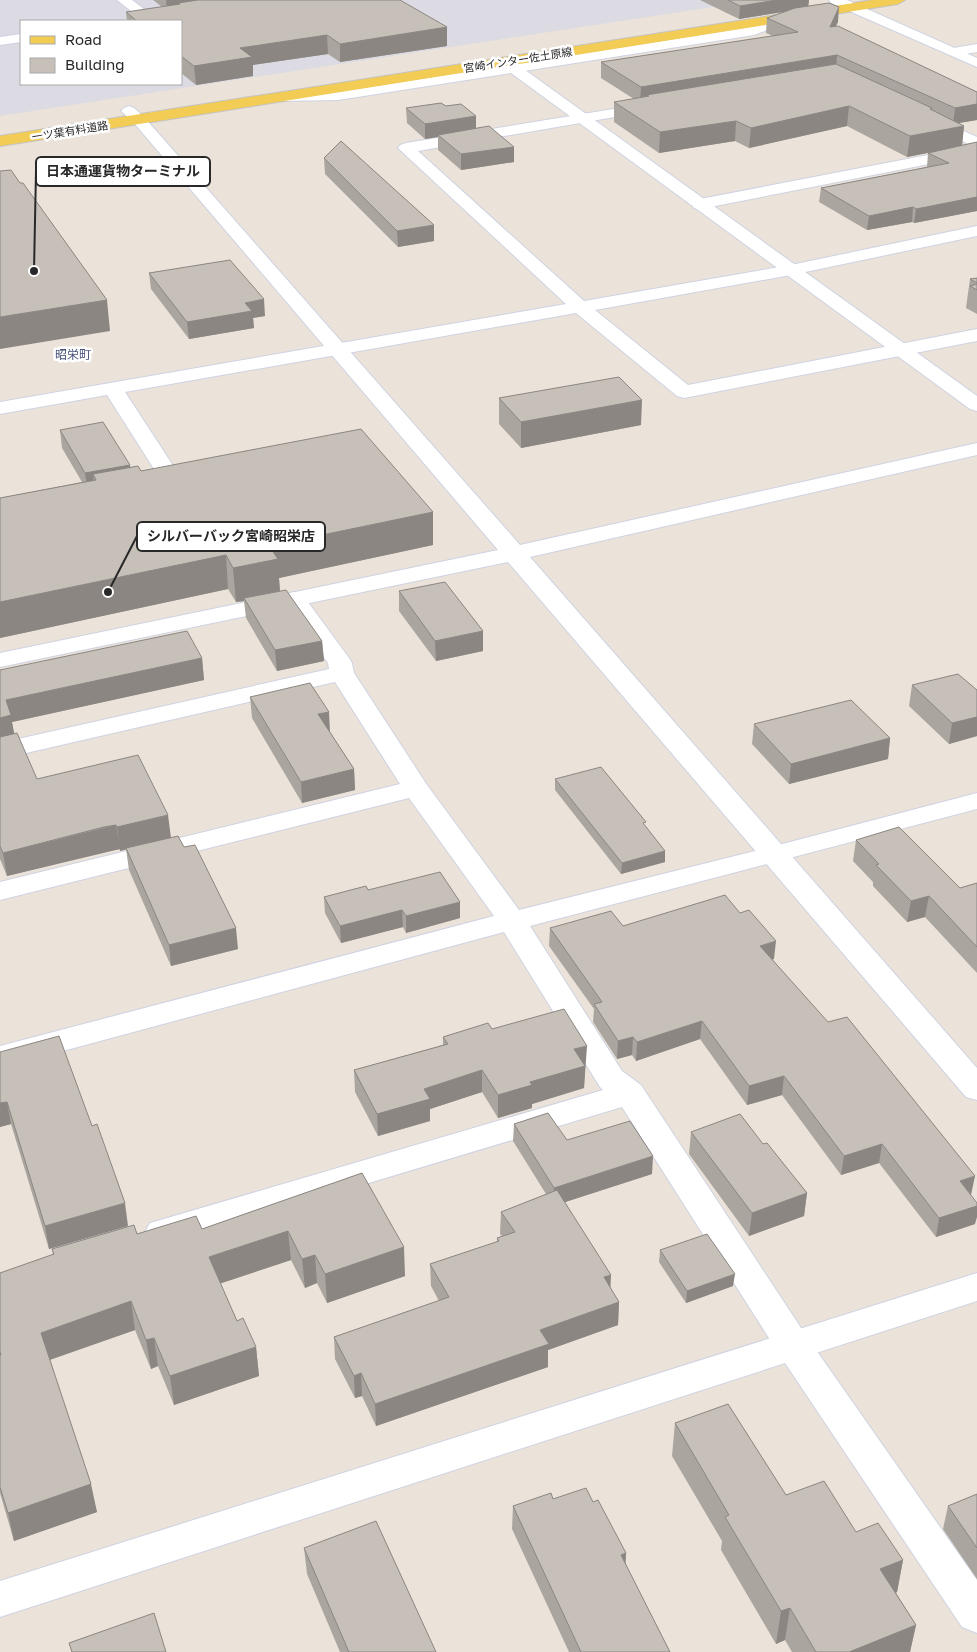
<svg xmlns="http://www.w3.org/2000/svg" width="977" height="1652" font-family="'Golos Text','Noto Sans JP',sans-serif">
<style>
.industrial{fill:#dcdae3;fill-rule:evenodd}
.lines{fill:none;stroke-linecap:round;stroke-linejoin:round}
.street-casing{stroke:#ced2e2;stroke-width:2}
.secondary-casing{stroke:#ced2e2;stroke-width:2}
.primary-casing{stroke:#c3c3c3;stroke-width:2}
.street{fill:#fff;fill-rule:evenodd}
.secondary{fill:#fff;fill-rule:evenodd}
.primary{fill:#f3cc56;fill-rule:evenodd}
.wall{fill:#aaa59f}
.shaded-wall{fill:#8b8682}
.building{fill:#c6c0b9;stroke:#8b8682}
.labels{text-anchor:middle;stroke-width:5;stroke-linejoin:round;paint-order:stroke}
.far-street-label{font-size:11px;fill:#282828;stroke:#fff}
.far-quarter-label{font-size:12px;fill:#485179;stroke:#fff}
.leader{fill:none;stroke:#282828;stroke-width:2}
.callout-dot{fill:#282828;stroke:#fff;stroke-width:2}
.callout{fill:#fff;stroke:#282828;stroke-width:2}
.callout-label{font-size:14px;text-anchor:middle;font-weight:bold;fill:#282828}
</style>
<rect width="100%" height="100%" fill="#ebe3d9"/>
<path class="industrial" d="M0,0H759L0,116ZM21,21H181V84H21Z"/>
<g class="lines">
<defs>
<path id="street" d="M790,13L797,17L795,20L754,35L338,100L283,101L278,100L276,97L278,94L283,93L338,92L751,27Z
M977,44V52L953,56L946,52L948,49Z
M650,103L655,104L657,107L655,110L418,151L584,301L791,265L977,226V236L791,275L595,310L688,385L977,329V341L684,398L677,396L576,313L125,392L185,484L182,489L156,493L148,492L145,487L148,482L161,480L107,395L0,414V402L566,304L398,148L400,145L406,143Z
M930,116L977,137V148L925,124L922,121L925,118Z
M964,148L970,150L972,153L970,156L700,209L694,208L692,204L694,200L700,199Z
M294,592L302,594L349,658L352,663L354,673L427,785L519,910L767,848L977,793V809L530,926L622,1071L641,1085L807,1337L977,1580V1633L962,1627L781,1357L622,1107L162,1245L150,1241L145,1232L150,1223L603,1090L600,1087L504,932L0,1068V1046L494,916L409,798L0,900V882L400,784L335,682L0,759V743L329,669L328,663L282,599L286,594Z"/>
<path id="secondary" d="M117,0H132L157,19L155,21H144Z
M829,0H847L977,58V67L831,3Z
M21,34V42L0,45V37Z
M516,66L521,67L977,396V411L970,409L511,73L509,70L511,67Z
M129,106L134,108L144,117L520,545L977,443V455L530,557L977,1068V1100L966,1097L508,562L0,667V653L498,550L134,123L121,111L124,108Z
M977,1273V1301L0,1617V1581Z"/>
<path id="primary" d="M873,0H905L898,4L0,146V136Z"/>
</defs>
<use href="#street" class="street-casing"/>
<use href="#secondary" class="secondary-casing"/>
<use href="#primary" class="primary-casing"/>
<use href="#street" class="street"/>
<use href="#secondary" class="secondary"/>
<use href="#primary" class="primary"/>
</g>
<path class="wall" d="M153,0H400L447,46L340,62L328,54L253,65V76L196,85L181,73V21H127L126,12L162,7Z
M700,0H809L808,6L838,22L835,26L977,92V120L959,123L964,126L962,145L977,142V211L914,223L912,222L867,230L819,202L821,188L927,167L928,153L933,152L907,157L847,126L749,148L735,141L659,153L614,122V102L634,99L601,78V62L773,36L766,33L767,18L783,12L739,19Z
M406,108L476,128L514,147V162L461,170L438,150V137L425,139L407,123Z
M324,158L434,225V241L398,247L325,174Z
M149,273L265,316L253,318L254,328L189,339L151,289Z
M977,278V314L966,308L970,279Z
M499,398L641,425L521,448L499,424Z
M60,430L130,465V467L141,471L433,545L279,578L280,591L322,641L324,661L277,671L246,618L244,601L236,602L228,589L0,638V498L82,482L62,448Z
M399,591L483,631V651L436,661L399,611Z
M202,658L204,680L12,722L14,734L37,779L171,837L238,949L171,966L129,870L126,849L120,851V849L108,851L7,876L0,859V670Z
M912,685L977,690V736L949,744L909,706Z
M250,697L330,732L354,769L355,790L302,803L252,718Z
M754,724L890,738L888,759L789,784L752,744Z
M555,779L646,827L665,862L621,874L555,790Z
M856,840L960,888L977,883V973L925,917L907,922L873,886V882L853,861Z
M368,890L460,918L406,933L403,927L341,943L325,913L324,897Z
M623,926L774,959H772L971,1195L975,1224L936,1237L879,1163L841,1175L782,1095L747,1105L700,1039L636,1061L632,1055L617,1059L593,1022L594,1009L549,946L550,928Z
M492,1029L586,1068H585L584,1088L532,1104V1108L498,1118L482,1092L430,1109V1121L378,1136L355,1092L354,1070L443,1045V1037Z
M0,1052L128,1226L49,1249L11,1124L0,1127Z
M514,1124L567,1140L652,1174L565,1202L610,1288L619,1302L618,1325L548,1350V1367L376,1426L362,1396L355,1398L335,1359L334,1337L439,1301L431,1286L430,1264L497,1242V1238L502,1236L500,1234L501,1212L546,1194L513,1141Z
M691,1132L763,1144L807,1193L804,1216L749,1236L689,1154Z
M362,1173L405,1276L327,1303L317,1283L305,1288L291,1260L220,1283L237,1321L256,1347L259,1376L174,1405L158,1366L151,1369L135,1330L50,1360L97,1512L14,1541L0,1493V1273L53,1255L52,1249L137,1234L202,1229Z
M660,1250L733,1286L686,1303L659,1262Z
M675,1423L786,1495L856,1532L903,1560L897,1592L896,1593L916,1625L910,1652H792L785,1640L776,1644L721,1550L722,1541L672,1456Z
M977,1494V1579L943,1529L948,1506Z
M553,1499L593,1502L626,1553L625,1564L670,1652H569L512,1529L513,1506Z
M304,1548L436,1652H340L307,1574Z"/>
<path class="shaded-wall" d="M166,0H245L178,3V9L167,11Z
M777,0H809L808,8L739,19L740,6Z
M839,7L838,22L828,42L830,27Z
M447,27V46L340,62V44Z
M327,35L328,54L253,65V76L196,85L194,66L240,48Z
M837,55L836,70L646,95V102L640,103L641,87Z
M977,104V120L953,124L955,108Z
M849,106L847,126L749,148L751,128Z
M476,116V130L438,135V137L425,139V124Z
M736,121L735,141L659,153L660,132Z
M964,126L962,146L907,157L910,136Z
M514,147V162L461,170V154Z
M977,197V211L914,223L916,209Z
M913,207L912,222L867,230L869,216Z
M434,225V241L398,247L397,231Z
M264,299L265,316L253,318L254,328L189,339L187,322L245,303Z
M107,300L110,331L0,349V317Z
M642,400L641,425L521,448V422Z
M130,465L132,483L96,480L93,474L95,490L88,492L85,473Z
M433,512V545L279,578L280,593L244,598V601L236,602L233,568L269,546Z
M226,555L228,589L0,638V602Z
M483,631V651L436,661L435,641Z
M322,641L324,661L277,671L275,650Z
M202,658L204,680L12,722L15,738L0,742V718L6,700Z
M329,712L330,732L319,735L318,714Z
M977,717V736L949,744L952,723Z
M890,738L888,759L789,784L791,764Z
M354,769L355,790L302,803L301,782Z
M168,815L171,838L120,851L117,827Z
M116,825L120,849L7,876L3,853Z
M665,851V862L621,874L622,863Z
M929,896L925,917L907,922L911,901Z
M460,902V918L406,933V916Z
M402,910L403,927L341,943L340,926Z
M236,928L238,949L171,966L169,945Z
M776,941L774,959L759,964L760,946Z
M702,1021L700,1039L636,1061L637,1042Z
M633,1037L632,1055L617,1059L618,1041Z
M587,1046L584,1088L532,1104V1108L498,1118V1095L530,1082L574,1049Z
M482,1070V1092L430,1109V1121L378,1136L377,1114L424,1089Z
M784,1076L782,1095L747,1105L749,1086Z
M7,1102L11,1124L0,1127V1103Z
M882,1144L879,1163L841,1175L844,1156Z
M653,1156L652,1174L553,1206L554,1188Z
M975,1176L971,1195L960,1181Z
M807,1193L804,1216L749,1236L752,1213Z
M125,1203L128,1226L49,1249L45,1226Z
M977,1206V1217L975,1224L936,1237L939,1218Z
M288,1231L291,1260L213,1286L209,1257Z
M404,1247L405,1276L327,1303L325,1274Z
M315,1255L317,1283L305,1288L302,1259Z
M735,1274L733,1286L686,1303L687,1291Z
M611,1275L610,1297L604,1277Z
M131,1301L135,1330L46,1361L41,1333Z
M619,1302L618,1325L548,1350V1367L376,1426L375,1404L540,1330Z
M154,1338L158,1366L151,1369L146,1340Z
M256,1347L259,1376L174,1405L170,1376Z
M361,1373L362,1396L355,1398L354,1376Z
M91,1484L97,1512L14,1541L8,1513Z
M626,1553L625,1576L621,1555Z
M903,1560L897,1592L874,1601L880,1569Z
M790,1608L785,1640L776,1644L781,1611Z
M916,1625L910,1652H849Z"/>
<path class="building" d="M198,0H400L447,27L340,44L327,35L240,48L252,57L194,66L181,56V21H137L126,12L180,4L178,3Z
M728,0H777L740,6Z
M829,3L839,7L830,27L838,26L977,92V104L955,108L837,55L641,87L601,62L798,32L767,18L795,8Z
M836,64L932,108L930,109L964,126L910,136L849,106L751,128L736,121L660,132L614,102L649,96L646,95Z
M441,103L446,106L461,104L476,116L425,124L406,108Z
M489,126L514,147L461,154L438,135Z
M341,141L434,225L397,231L324,158Z
M977,142V197L916,209L913,207L869,216L821,188L949,163L928,153Z
M11,170L20,183H23L107,300L0,317V171Z
M230,260L264,299L245,303L252,311L187,322L149,273Z
M977,278V283L970,279Z
M977,284V290L970,286Z
M619,377L642,400L521,422L499,398Z
M103,422L130,465L85,473L60,430Z
M361,429L433,512L269,546L278,559L233,568L226,555L0,602V498L96,480L93,474L138,466L141,471Z
M445,582L483,631L435,641L399,591Z
M286,590L322,641L275,650L244,598Z
M187,631L202,658L6,700L11,715L0,718V670Z
M958,674L977,690V717L952,723L912,685Z
M310,683L329,712L318,714L354,769L301,782L250,697Z
M851,700L890,738L791,764L754,724Z
M17,733L37,779L138,755L168,815L117,827L116,825L104,827L3,853L0,846V737Z
M601,767L646,822L643,823L665,851L622,863L555,779Z
M899,827L960,888L977,883V947L929,896L911,901L876,865L879,864L856,840Z
M178,836L184,847L195,845L236,928L169,945L126,848Z
M440,872L460,902L406,916L402,910L340,926L324,897L366,886L368,890Z
M725,895L740,913L749,910L776,941L760,946L828,1022L847,1017L975,1176L960,1181L977,1203V1206L939,1218L882,1144L844,1156L784,1076L749,1086L702,1021L637,1042L633,1037L618,1041L594,1004L602,1002L550,928L611,911L623,926Z
M564,1009L587,1046L574,1049L585,1066L530,1082L532,1085L498,1095L482,1070L424,1089L430,1099L377,1114L354,1070L448,1044L443,1037L488,1023L492,1029Z
M59,1036L92,1126L97,1124L125,1203L45,1226L7,1102L0,1103V1052Z
M548,1113L567,1140L630,1121L653,1156L554,1188L514,1124Z
M740,1114L763,1144L767,1143L807,1193L752,1213L691,1132Z
M362,1173L404,1247L325,1274L315,1255L302,1259L288,1231L209,1257L237,1321L243,1318L256,1347L170,1376L154,1338L146,1340L131,1301L41,1333L91,1484L8,1513L0,1487V1355H1L0,1351V1273L54,1254L52,1249L134,1225L137,1234L196,1216L202,1229Z
M557,1190L611,1275L604,1277L619,1302L540,1330L549,1344L375,1404L361,1373L354,1376L334,1337L449,1297L430,1264L499,1241L497,1238L515,1232L501,1212Z
M707,1234L735,1274L687,1291L660,1250Z
M728,1404L786,1495L824,1481L856,1532L878,1523L903,1560L880,1569L916,1625L849,1652H816L790,1608L781,1611L725,1517L729,1515L675,1423Z
M586,1488L593,1502L598,1500L626,1553L621,1555L670,1652H581L513,1506L551,1493L553,1499Z
M977,1494V1548L948,1506Z
M376,1521L436,1652H349L304,1548Z
M154,1613L166,1652H72L69,1643Z"/>
<g class="labels">
<g class="far-street-label">
<text transform="translate(518 60) rotate(-9)" y="4">宮崎インター佐土原線</text>
<text transform="translate(70 131) rotate(-9)" y="4">一ツ葉有料道路</text>
</g>
<g class="far-quarter-label">
<text x="73" y="359">昭栄町</text>
</g>
</g>
<path class="leader" d="M34 271L36 171M108 592L137 536"/>
<g class="callout-dot">
<circle cx="34" cy="271" r="5"/>
<circle cx="108" cy="592" r="5"/>
</g>
<g class="callout">
<rect x="36" y="157" width="174" height="29" rx="5"/>
<rect x="137" y="522" width="188" height="29" rx="5"/>
</g>
<g class="callout-label">
<text x="123" y="176">日本通運貨物ターミナル</text>
<text x="231" y="541">シルバーバック宮崎昭栄店</text>
</g>
<rect x="20" y="20" width="162" height="65" fill="#ffffff" stroke="#a9a9a9"/>
<rect x="30" y="36" width="25" height="8" fill="#f3cc56" stroke="#a9a9a9"/>
<text x="65" y="45" font-size="15" fill="#282828">Road</text>
<rect x="30" y="58" width="25" height="15" fill="#c6c0b9" stroke="#a9a9a9"/>
<text x="65" y="70" font-size="15" fill="#282828">Building</text>
</svg>
